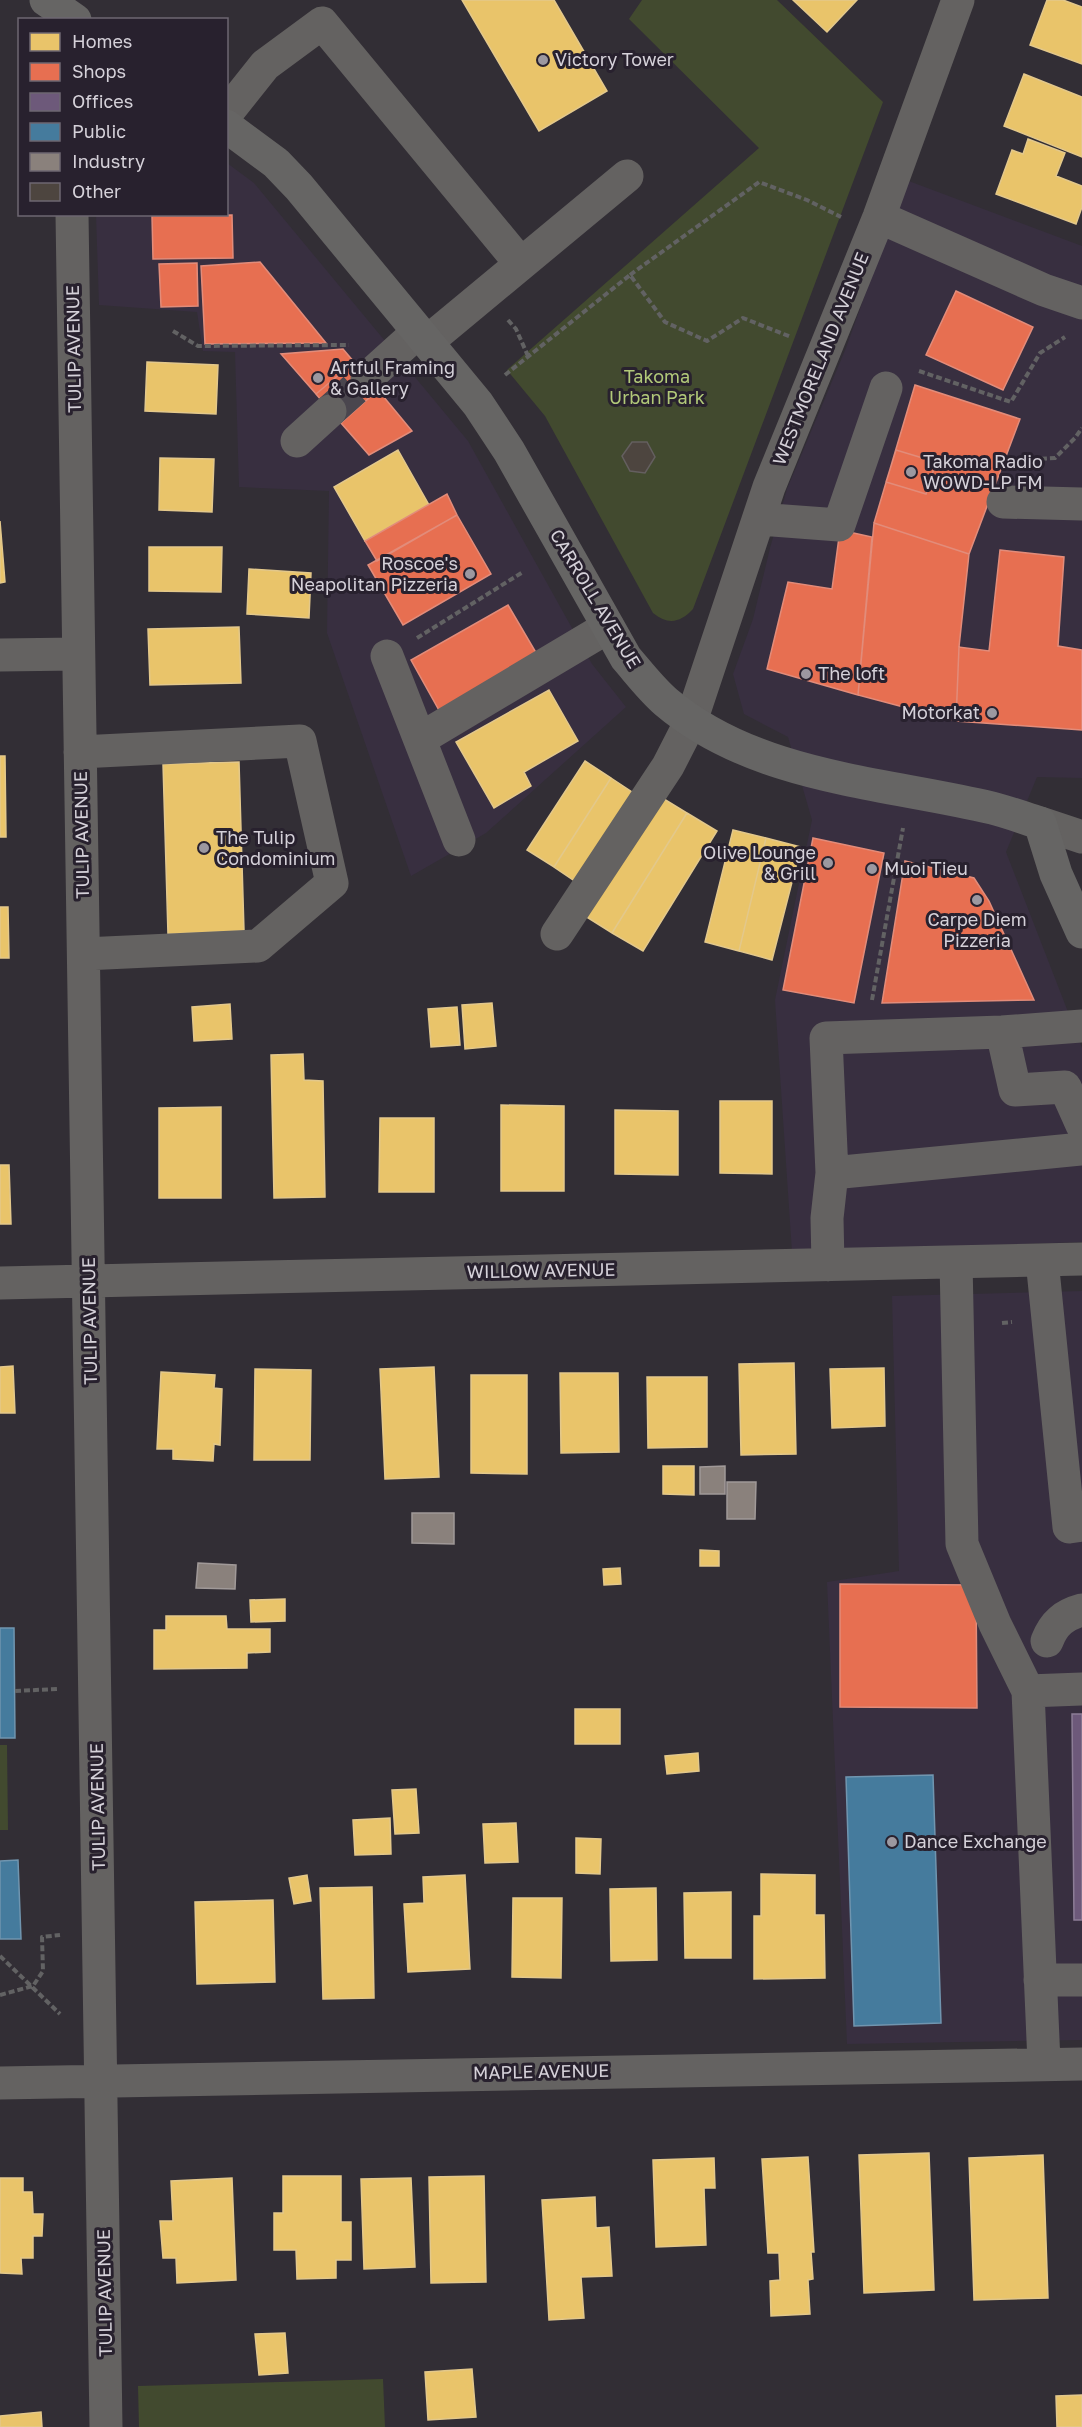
<svg xmlns="http://www.w3.org/2000/svg" width="1082" height="2427" font-family="'Golos Text',sans-serif">
<style>
.built{fill:#382f40}
.green{fill:#424a2f}
.homes{fill:#e9c46a;stroke:#e3c88b;stroke-width:1.5}
.shops{fill:#e76f51;stroke:#e28c7a;stroke-width:1.5}
.offices{fill:#6d597a;stroke:#8c7d96;stroke-width:1.5}
.public{fill:#457b9d;stroke:#7095af;stroke-width:1.5}
.industry{fill:#8a817c;stroke:#a09998;stroke-width:1.5}
.building{fill:#4d453f;stroke:#645f5f;stroke-width:1.5}
.lines{fill:none;stroke-linecap:round;stroke-linejoin:round}
.minor-tunnel{stroke:#4a464e;stroke-width:33;stroke-dasharray:33 16;stroke-linecap:butt}
.path{stroke:#626263;stroke-width:4;stroke-dasharray:6 3;stroke-linecap:butt}
.minor{stroke:#646261;stroke-width:33}
.major{stroke:#666564;stroke-width:33}
.poi-dot{fill:#9c98a0;stroke:#28212e;stroke-width:2}
.labels{text-anchor:middle;stroke-width:6;stroke-linejoin:round;paint-order:stroke}
.poi-label{font-size:18px;fill:#d5d1d9;stroke:#28212e;text-anchor:start}
.street-label{font-size:18px;fill:#d5d1d9;stroke:#28212e}
.park-label{font-size:18px;fill:#b2c979;stroke:#28212e}
</style>
<rect width="100%" height="100%" fill="#322e35"/>
<path class="built" d="M227,163L254,183L468,441L592,664L626,707L486,833L411,876L327,633L329,491L239,487L235,352L203,351L197,312L99,305L96,215L226,214Z
M906,180L1082,246V778L1037,777L1006,852L1082,1048V1242L792,1252L775,1000L812,820L788,737L744,714L733,674L753,619L770,548L787,489L846,348Z
M1082,1291V2040L847,2044L827,1582L899,1571L892,1296Z"/>
<path class="green" d="M642,0H777L883,102L693,609C680,623 668,625 653,613L545,416L507,370L759,148L629,19Z
M0,1745H7L8,1830H0Z
M383,2379L385,2427H139L138,2386Z"/>
<path class="homes" d="M462,0H554L607,91L539,131Z
M793,0H857L827,32Z
M1047,0H1063L1082,7V64L1030,45Z
M1024,74L1082,97V157L1004,126Z
M1028,139L1065,153L1056,176L1082,186V207L1076,224L996,194L1012,150L1023,154Z
M147,362L218,365L216,414L145,411Z
M398,450L429,505L365,541L334,487Z
M160,458L214,459L212,512L159,510Z
M0,521L5,582L0,583Z
M149,547H222L221,592L149,591Z
M249,569L311,573L309,618L247,614Z
M239,627L241,683L150,685L148,629Z
M549,690L578,741L524,772L531,786L494,808L456,742Z
M0,756H5L6,837H0Z
M585,761L611,778L554,867L527,850Z
M239,762L244,931L168,934L163,764Z
M611,778L635,794L579,884L554,867Z
M659,796L687,813L612,933L585,916Z
M687,813L717,831L643,951L612,933Z
M733,830L766,838L739,951L705,942Z
M766,838L801,847L772,960L739,951Z
M0,907H8L9,958H0Z
M492,1003L496,1046L465,1049L462,1005Z
M230,1004L232,1039L194,1041L192,1007Z
M457,1007L460,1045L431,1047L428,1009Z
M303,1054L304,1080L323,1081L325,1197L274,1198L271,1055Z
M720,1101H772V1174L720,1173Z
M501,1105L564,1106V1191H501Z
M221,1107V1198H159V1108Z
M615,1110L678,1111V1175L615,1174Z
M380,1118H434V1192H379Z
M0,1165H9L11,1224H0Z
M794,1363L796,1454L741,1455L739,1364Z
M13,1366L15,1413H0V1367Z
M434,1367L439,1477L385,1479L380,1369Z
M884,1368L885,1426L832,1428L830,1369Z
M255,1369L311,1370L310,1460H254Z
M161,1372L215,1375L214,1388L222,1389L220,1445L214,1444L213,1461L173,1459V1449H157Z
M560,1373H618L619,1452L561,1453Z
M471,1375H527V1474L471,1473Z
M647,1377H707V1447L648,1448Z
M663,1466H694V1495L663,1494Z
M700,1550L719,1551V1566H700Z
M620,1568L621,1584L604,1585L603,1569Z
M285,1599V1621L251,1622L250,1600Z
M166,1616H226L227,1629H270V1652L247,1653V1668L154,1669V1630H166Z
M575,1709H620V1744H575Z
M698,1753L699,1771L667,1774L665,1756Z
M416,1789L419,1833L395,1834L392,1790Z
M390,1818L391,1854L355,1855L353,1820Z
M516,1823L518,1862L485,1863L483,1824Z
M576,1838L601,1839L600,1874L576,1873Z
M761,1874L815,1875V1915H824L825,1978L754,1979V1916H761Z
M307,1875L311,1901L294,1904L289,1878Z
M465,1875L470,1969L408,1972L404,1904L424,1903L423,1877Z
M372,1887L374,1998L323,1999L320,1888Z
M656,1888L657,1960L611,1961L610,1889Z
M731,1892V1958H685L684,1893Z
M513,1898H562L561,1978L512,1977Z
M273,1900L275,1982L197,1984L195,1902Z
M929,2153L934,2290L864,2293L859,2155Z
M1043,2155L1048,2298L974,2300L969,2158Z
M808,2157L814,2252H811L813,2279L808,2280L810,2314L771,2316L770,2281L780,2280L779,2253H768L762,2159Z
M714,2158L715,2188H704L706,2245L656,2247L653,2160Z
M283,2176H341V2222H351V2260H336V2278L297,2279L296,2250H274V2213H283Z
M484,2176L486,2282L431,2283L429,2177Z
M0,2178H23V2192H32L33,2214H43L42,2236H33V2258H21L22,2274L0,2273Z
M232,2178L236,2280L177,2283L176,2258H163L160,2221H173L171,2181Z
M411,2178L415,2267L364,2269L361,2179Z
M595,2197L596,2228L609,2227L612,2276L581,2277L584,2318L549,2320L542,2200Z
M285,2333L288,2373L259,2375L255,2334Z
M472,2369L476,2417L428,2420L425,2372Z
M1082,2395V2427H1057L1056,2396Z
M41,2412L42,2427H0V2416Z"/>
<path class="shops" d="M232,215L233,258L153,259L152,216Z
M260,262L326,343L205,344L201,266Z
M197,263L198,306L161,307L159,264Z
M956,291L1033,327L1003,390L926,355Z
M343,349L354,362L316,394L281,354Z
M354,362L378,390L341,423L316,394Z
M915,385L1020,419L969,554L874,523Z
M378,390L412,431L369,455L341,423Z
M896,450L936,462L926,494L886,482Z
M447,494L457,515L377,561L365,541Z
M457,515L491,574L403,625L368,565Z
M874,523L969,554L959,647L956,721L858,695Z
M840,530L872,537L858,695L767,669L788,582L832,589Z
M1000,550L1064,557L1058,646L1082,650V730L956,721L959,647L989,651Z
M508,605L538,656L440,712L411,660Z
M813,838L884,853L854,1003L783,990Z
M905,861L974,878L989,901L1034,1000L882,1003Z
M840,1584L976,1585L977,1708L840,1707Z"/>
<path class="offices" d="M1072,1714H1082V1920H1074Z"/>
<path class="public" d="M0,1628H14L15,1738H0Z
M933,1775L941,2023L854,2026L846,1777Z
M18,1860L21,1939H0V1861Z"/>
<path class="industry" d="M725,1466V1494H700V1467Z
M727,1482H756L755,1519H727Z
M412,1513H454V1544L412,1543Z
M198,1563L236,1565L235,1589L196,1588Z"/>
<path class="building" d="M632,442H647L655,457L645,473L630,471L622,456Z"/>
<g class="lines">
<path class="minor-tunnel" d="M330,411L367,378"/>
<path class="path" d="M630,275L759,182L807,200L841,217
M508,320L516,329L528,356
M173,331L198,346L349,345
M919,371L1011,402L1040,353L1065,337
M505,375L630,275L665,322L707,341L743,318L791,337
M1005,461L1055,458L1075,438L1082,428
M417,638L523,572
M872,1000L903,828
M1002,1323L1012,1322
M15,1691L57,1689
M0,1956L60,2014
M0,1995L33,1986L43,1971L42,1937L60,1935"/>
<path class="minor" d="M226,114L265,65L322,23L521,264
M72,214L106,2427
M879,217L1044,290L1082,303
M427,342L627,176
M367,378L418,332
M297,441L330,411
M1003,502L1082,504
M759,519L839,525L886,388
M0,655L78,654
M387,656L459,840
M420,739L608,627
M80,752L300,741L332,883L258,946L84,954
M1040,823L1082,837
M557,934L668,766L691,721L769,487L879,217L958,0
M1082,1026L1002,1032L826,1038L832,1173L1082,1149
M1002,1032L1015,1090L1065,1087L1082,1125
M1042,1260L1069,1527L1082,1525
M956,1262L962,1544L995,1624L1028,1691
M828,1265L827,1218L832,1173
M0,1283L1082,1259
M1047,1641C1054,1623 1064,1615 1082,1610
M1040,1980H1082
M1044,2063L1028,1691L1082,1689
M0,2083L1082,2064"/>
<path class="major" d="M46,0L75,20
M226,126L276,163L299,187L478,404L509,451L626,658C639,673 651,689 666,702C756,778 882,782 992,808C1008,812 1024,818 1040,823L1056,874L1082,932"/>
</g>
<g class="poi-dot">
<circle cx="543" cy="60" r="6"/>
<circle cx="318" cy="378" r="6"/>
<circle cx="911" cy="472" r="6"/>
<circle cx="470" cy="574" r="6"/>
<circle cx="806" cy="674" r="6"/>
<circle cx="992" cy="713" r="6"/>
<circle cx="204" cy="848" r="6"/>
<circle cx="828" cy="863" r="6"/>
<circle cx="872" cy="869" r="6"/>
<circle cx="977" cy="900" r="6"/>
<circle cx="892" cy="1842" r="6"/>
</g>
<g class="labels">
<g class="poi-label">
<text x="555" y="66">Victory Tower</text>
<text x="330" y="374">Artful Framing<tspan x="330" dy="21">&amp; Gallery</tspan></text>
<text x="923" y="468">Takoma Radio<tspan x="923" dy="21">WOWD-LP FM</tspan></text>
<text x="458" y="570" text-anchor="end">Roscoe's<tspan x="458" dy="21">Neapolitan Pizzeria</tspan></text>
<text x="818" y="680">The loft</text>
<text x="980" y="719" text-anchor="end">Motorkat</text>
<text x="216" y="844">The Tulip<tspan x="216" dy="21">Condominium</tspan></text>
<text x="816" y="859" text-anchor="end">Olive Lounge<tspan x="816" dy="21">&amp; Grill</tspan></text>
<text x="884" y="875">Muoi Tieu</text>
<text x="977" y="926" text-anchor="middle">Carpe Diem<tspan x="977" dy="21">Pizzeria</tspan></text>
<text x="904" y="1848">Dance Exchange</text>
</g>
<g class="street-label">
<text transform="translate(74 349) rotate(-91)" y="6">TULIP AVENUE</text>
<text transform="translate(821 359) rotate(-68)" y="6">WESTMORELAND AVENUE</text>
<text transform="translate(595 599) rotate(59)" y="6">CARROLL AVENUE</text>
<text transform="translate(82 835) rotate(-91)" y="6">TULIP AVENUE</text>
<text transform="translate(541 1271) rotate(-1)" y="6">WILLOW AVENUE</text>
<text transform="translate(90 1321) rotate(-91)" y="6">TULIP AVENUE</text>
<text transform="translate(98 1807) rotate(-91)" y="6">TULIP AVENUE</text>
<text transform="translate(541 2072) rotate(-1)" y="6">MAPLE AVENUE</text>
<text transform="translate(105 2293) rotate(-91)" y="6">TULIP AVENUE</text>
</g>
<g class="park-label">
<text x="657" y="383">Takoma<tspan x="657" dy="21">Urban Park</tspan></text>
</g>
</g>
<rect x="18" y="18" width="210" height="198" fill="#28212e" stroke="#6d6772" stroke-width="1.5"/>
<rect x="30" y="33" width="30" height="18" fill="#e9c46a" stroke="#6d6772" stroke-width="1.5"/>
<text x="72" y="48" font-size="18" fill="#d5d1d9">Homes</text>
<rect x="30" y="63" width="30" height="18" fill="#e76f51" stroke="#6d6772" stroke-width="1.5"/>
<text x="72" y="78" font-size="18" fill="#d5d1d9">Shops</text>
<rect x="30" y="93" width="30" height="18" fill="#6d597a" stroke="#6d6772" stroke-width="1.5"/>
<text x="72" y="108" font-size="18" fill="#d5d1d9">Offices</text>
<rect x="30" y="123" width="30" height="18" fill="#457b9d" stroke="#6d6772" stroke-width="1.5"/>
<text x="72" y="138" font-size="18" fill="#d5d1d9">Public</text>
<rect x="30" y="153" width="30" height="18" fill="#8a817c" stroke="#6d6772" stroke-width="1.5"/>
<text x="72" y="168" font-size="18" fill="#d5d1d9">Industry</text>
<rect x="30" y="183" width="30" height="18" fill="#4d453f" stroke="#6d6772" stroke-width="1.5"/>
<text x="72" y="198" font-size="18" fill="#d5d1d9">Other</text>
</svg>
